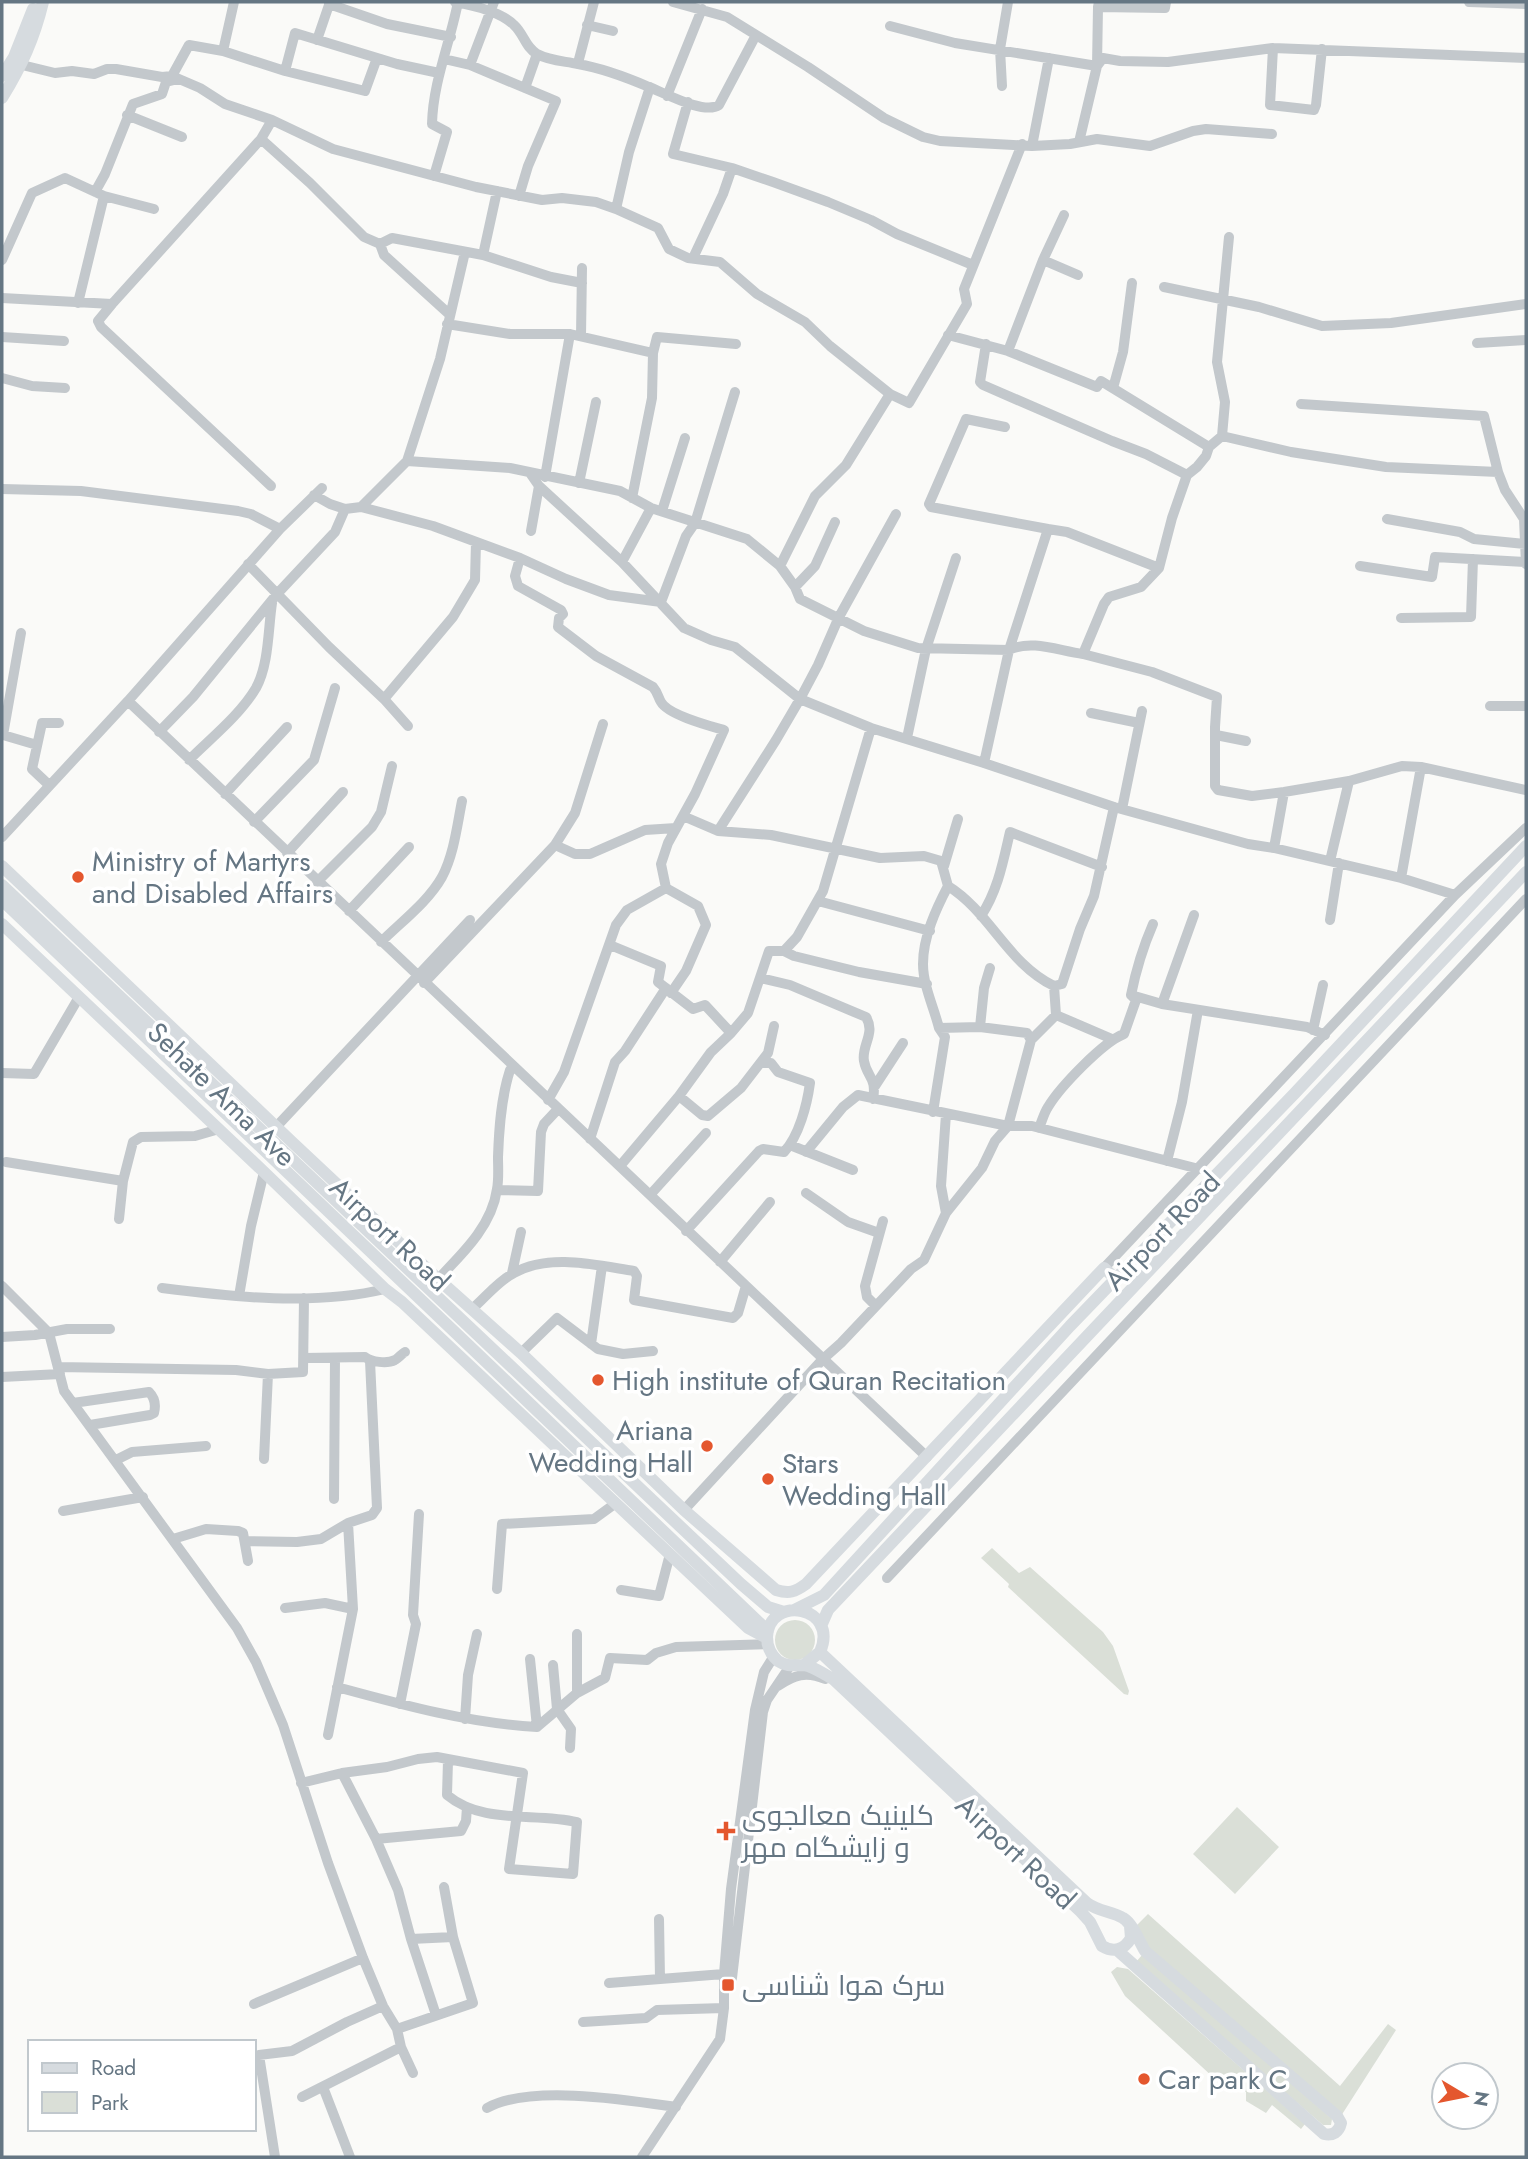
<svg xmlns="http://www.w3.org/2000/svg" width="1528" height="2159" font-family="Jost,Cairo,sans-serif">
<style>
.green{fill:#dadfd7}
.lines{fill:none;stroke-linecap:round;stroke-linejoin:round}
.minor{stroke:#c3c8cc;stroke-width:10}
.major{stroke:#d6dbdf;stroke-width:12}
.poi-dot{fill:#e4572e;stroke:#fff;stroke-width:2.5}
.labels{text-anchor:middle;stroke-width:7;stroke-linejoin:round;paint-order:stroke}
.poi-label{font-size:28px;fill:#657683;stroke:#fff;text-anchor:start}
.street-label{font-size:28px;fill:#657683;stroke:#fff}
</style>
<rect width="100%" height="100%" fill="#fafaf8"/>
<path class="green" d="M992,1548L1019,1573L1030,1567L1103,1632L1113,1646L1129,1691L1128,1695L1124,1694L1008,1587L1009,1584L981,1558Z
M775 1640a20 20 0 1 1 40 0a20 20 0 1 1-40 0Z
M1237,1807L1279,1847L1235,1894L1193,1854Z
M1148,1914L1340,2086L1388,2024L1396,2030L1341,2116L1146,1951L1134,1928Z
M1143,1954L1332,2119L1331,2125H1323L1135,1963Z
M1117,1967L1128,1969L1305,2124L1301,2129L1272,2105L1266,2113L1246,2101V2092L1234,2085L1227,2090L1125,1996L1111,1972Z"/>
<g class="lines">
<path class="minor" d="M455,2C474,6 500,11 514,25C524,34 525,47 537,54C550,61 564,61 578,64C601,68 628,78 649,87C665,93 704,115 719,105L756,35
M673,2L727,17L808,67L884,118L923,137L940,141L1032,146L1070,144L1097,139L1150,146L1193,131L1206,129L1272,134
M1099,2L1098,7L1165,8L1166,2
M1469,2L1526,4
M329,4L387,24L451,37
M587,25L613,31
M890,26L955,43L1097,66L1098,7
M317,40L330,2
M1273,48L1270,105L1314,110L1316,105L1322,49
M223,51L234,2
M444,59L470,65L494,2
M578,63L594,2
M22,65L55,73L72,71L94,74L107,69H116L162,77L172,76L200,88L225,104L272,120L333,149L476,187L542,200L562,198L596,202L616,209L658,228L669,249L688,258L720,262L757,294L805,322L830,346L890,394L909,403L967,304L964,289L1022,144
M470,65L556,101L528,166L519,196
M285,71L295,33L397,64L439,73
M172,76L189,45L223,51L285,71L365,91L377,58
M1002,86L1000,49L1008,2
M525,88L537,54
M667,96L702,9
M688,102L673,154L732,168L773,182L828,202L871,220L897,234L973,265
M127,115L182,137
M261,139L310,183L364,237L380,244
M1079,142L1097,66L1103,58L1120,61L1168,62L1273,48L1526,58
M1032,146L1049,58
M434,176L447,132L432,124C433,82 450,43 458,2
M95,192L105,174L133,104L162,94L166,82L178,79
M616,209L629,152L650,87
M1229,237L1217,362L1225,402L1222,436L1291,452L1386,467L1498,472
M483,255L551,277L582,283
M693,258L723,194L732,168
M2,260L32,193L65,178L104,196L154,209
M1043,260L1078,275
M1164,287L1259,307L1322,326L1391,323L1526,304
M2,298L112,304L261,139L272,120
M78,303L104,196
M112,304L98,321L101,327L271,486
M449,314L384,255L380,244L392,238L483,255L497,191
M447,324L510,334H570L653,353
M948,335L1008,351L1097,387L1101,381L1209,447
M581,336L582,268
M2,337L64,341
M1477,343L1526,340
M986,344L980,382L983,385L1112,441L1146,454L1187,475
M1008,351L1043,260L1064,215
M2,378L32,386L65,388
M1113,388L1123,352L1132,283
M1301,404L1484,416L1498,472L1505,490L1524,519L1526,564
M1005,427L966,419L929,504L931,507L1048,529
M407,461L510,468L620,491L651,508L747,539L780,566L795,587L800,599L864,631L918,648L1009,650C1032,639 1059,651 1083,654L1104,604L1109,597L1141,587L1159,568L1172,518L1187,475L1197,467L1206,456L1209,447L1222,436
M530,473L539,486L622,562L684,628L711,640L735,647L800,699L871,728L984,763L1114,807L1248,844L1274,848L1401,878L1455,895
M545,477L570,334
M579,483L596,402
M2,489L81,491L238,511L251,514L280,529
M314,495L330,504L345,509L361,507L407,461L440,359L465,252
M632,498L652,398L653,353L657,337L736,344
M361,507L433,526L520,558L566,579L609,595L661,602L686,536L695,523L735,392
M662,511L685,438
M1387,519L1460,532L1474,539L1525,544
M531,531L539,486
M520,558L515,576L518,586L561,610L563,614L559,618L558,627L596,656L653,687C658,693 658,697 661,702C668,715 710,726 724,730L695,794L668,843L661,864L666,888
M622,562L651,508
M248,564L329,647L384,699L408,726
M780,566L815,496L846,465L890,394
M1360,566L1432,577L1435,557L1525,562
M795,587L815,566L835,522
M1401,618L1471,617L1473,559
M21,633L3,735L37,745
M1083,654L1152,672L1217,697L1215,727V786L1218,790L1252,796L1284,792L1349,781L1402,766L1421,767L1526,790
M384,699L453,617L475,580L476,542
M128,701L927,1457
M1490,706H1526
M1091,713L1139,723
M159,732L193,697L277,594L335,532L345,509
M1216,735L1246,741
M907,738L926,649L956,558
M189,760C211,738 240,715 256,688C269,664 268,630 272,603
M984,763L1009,650L1048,529L1067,532L1159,568
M49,785L32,769L42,723H59
M225,794L287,727
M1122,809L1142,711
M683,816L718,831L771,835L880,858L924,856L941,861L948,886C990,912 1008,964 1054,986L1062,984L1080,929L1094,896L1114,807
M254,822L314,760L335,688
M718,831L776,740L800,699L818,665L839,617L896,514
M2,837L128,701L280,529L322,488
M555,845L575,854H590L645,830L676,828
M1274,848L1284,792
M287,853L343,792
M1330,861L1349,781
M944,866L958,819
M1401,878L1421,767
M317,882L372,827L381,812L392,766
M666,888L698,906L706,925L686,971L671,993
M818,901L930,931
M349,911L409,847
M981,916C998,890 1003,862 1010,832L1102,867
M1330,920L1339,863
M381,942C401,922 428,902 442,877C454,854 457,826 462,801
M610,945L661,966L658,982L693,1009L705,1005L731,1033
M784,951L797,937L823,891L871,728
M760,978L790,985L866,1017C876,1033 861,1046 864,1061C867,1078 877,1077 873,1099
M424,983L555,845L575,813L603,724
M1131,995L1162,1004L1307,1027L1325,1035
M1162,1004L1194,915
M1056,1015L1112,1039
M980,1027L984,988L990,968
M939,1028L980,1027L1027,1033L1031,1040
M1313,1030L1323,985
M2,1073L34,1074L79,997
M875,1086L903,1043
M679,1096L702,1115L708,1116L741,1088L768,1053L774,1026
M548,1100L564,1072L616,925L627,910L666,888
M933,1112L945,1037L939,1028C934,1008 923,985 923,964C923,937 936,909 948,886
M946,1114L941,1186L946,1213
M276,1127L470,920
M1039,1128C1042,1121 1044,1113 1048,1107C1060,1087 1103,1042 1124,1034L1136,1000L1131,995C1136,970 1143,947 1153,924
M590,1139L615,1062L625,1051L666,988
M790,1145L853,1170
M806,1152L843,1107L858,1095L1008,1126H1032L1199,1169
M1167,1161L1182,1102L1198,1010
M6,1162L123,1181
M620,1166L679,1096L711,1052L731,1033L748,1013L769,951H784L794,956L859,972L927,984
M497,1190L538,1191L541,1132L544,1124L558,1109
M806,1193L848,1222L879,1233
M650,1195L706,1133
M119,1219L123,1181L133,1142L141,1137L195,1136L219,1129
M686,1231L759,1151L763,1149L784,1152C799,1136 807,1105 810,1083L778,1072L771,1063H761
M720,1262L770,1202
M1104,1268L1455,895L1526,828
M512,1273L521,1232
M438,1279C462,1254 492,1226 497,1189C499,1179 498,1167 498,1157C499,1128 501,1098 510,1070L515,1068
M2,1286L49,1333L64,1391L237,1628L256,1662L283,1725L328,1863L363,1958L383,2006L397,2029L401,2047L413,2073
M162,1288C234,1297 314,1306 385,1289
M239,1296L251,1226L264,1172
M875,1305L867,1297L865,1286L883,1221
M472,1309C485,1298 498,1281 514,1273C549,1253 596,1265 634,1271L637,1276L634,1300L733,1318L738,1313L746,1286
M2,1337L35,1335L67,1329H110
M591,1344L602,1266
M521,1353L557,1318L598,1349L623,1354L653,1351
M304,1358L365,1357C371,1362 387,1364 395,1360C396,1360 404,1352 405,1352
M58,1367L236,1370L268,1374L303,1372L304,1298
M2,1377L60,1374
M73,1403L149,1392C155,1398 156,1405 154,1413L150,1415L90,1425
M264,1459L268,1374
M116,1460L132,1452L206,1446
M334,1499L335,1358
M684,1510L823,1359L841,1343L911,1269L924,1260L946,1213L982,1168L995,1141L1008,1126L1031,1040L1056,1015L1054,986
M63,1511L143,1497
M173,1539L206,1529L238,1531L243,1533L248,1561
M246,1541L297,1542L321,1539L348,1523L372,1515L377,1508L370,1361
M887,1578L1526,899
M497,1589L502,1524L594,1519L616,1503
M621,1590L659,1596L670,1554
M285,1608L325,1603L353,1609
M577,1634V1693
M530,1659L537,1727
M553,1665L557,1709L571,1729L570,1748
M778,1686C794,1675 806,1671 825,1679
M337,1687C403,1705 468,1723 537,1727L577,1693L605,1678L610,1658L647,1660L656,1653L676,1647L768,1644
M400,1704L416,1624L413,1615L419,1514
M465,1719L468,1675L477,1634
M328,1735L353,1609L348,1523
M342,1773L376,1839L398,1890L411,1939L436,2015
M301,1783L342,1773L387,1767L418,1759L437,1757L523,1773L509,1869L573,1874L577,1822C534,1812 483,1825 447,1795L448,1761
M376,1839L461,1831L466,1821L467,1807
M659,1919L660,1979
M411,1939L453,1937
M609,1983L724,1974
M725,1988L732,1978L763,1712L767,1700L790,1666
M254,2004L363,1958
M583,2022L646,2018L657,2010L724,2008
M397,2029L473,2003L453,1937L444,1887
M323,2087L350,2157
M302,2097L401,2047
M487,2108C529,2084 628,2100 676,2107
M275,2157L259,2055L292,2051L347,2022L383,2006
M642,2157L720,2039L724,2008V1974L731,1889L755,1710L764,1672L774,1656"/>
<path class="major" d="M2,76L14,57L33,9
M2,98C22,65 34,39 43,2
M2,866L292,1142L438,1279L521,1353L684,1510L776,1590C789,1594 795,1592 806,1584L1104,1268L1116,1279
M2,885L741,1584L768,1607L784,1612
M2,900L768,1631
M2,924L264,1172L385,1289L402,1302L748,1628L767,1638
M794,1610L824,1595L1070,1326L1295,1093L1526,846
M821,1626L828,1610L1526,872
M820,1652L1087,1903C1099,1912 1112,1911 1123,1918C1133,1924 1139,1941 1145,1951L1337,2116L1341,2123C1339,2132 1333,2136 1324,2134L1117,1950
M804,1665L820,1652C840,1606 769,1594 767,1637C767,1646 771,1655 778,1661C787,1667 794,1665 804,1665C813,1666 825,1675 833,1679L1081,1912L1090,1922L1102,1946C1114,1953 1124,1950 1131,1938L1130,1926"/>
</g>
<g class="poi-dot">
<circle cx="78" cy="877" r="7"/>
<circle cx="598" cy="1380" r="7"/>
<circle cx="707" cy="1446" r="7"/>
<circle cx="768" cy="1479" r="7"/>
<path d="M722.5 1820.5h7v7h7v7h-7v7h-7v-7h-7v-7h7z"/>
<rect x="721" y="1978" width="14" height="14" rx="3.5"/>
<circle cx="1144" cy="2079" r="7"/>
</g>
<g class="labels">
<g class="poi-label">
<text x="92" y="871">Ministry of Martyrs<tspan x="92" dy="32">and Disabled Affairs</tspan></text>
<text x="612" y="1390">High institute of Quran Recitation</text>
<text x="693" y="1440" text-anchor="end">Ariana<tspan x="693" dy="32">Wedding Hall</tspan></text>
<text x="782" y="1473">Stars<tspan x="782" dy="32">Wedding Hall</tspan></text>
<text x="742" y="1825">کلینیک معالجوی<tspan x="742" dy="32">و زایشگاه مهر</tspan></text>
<text x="742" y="1995">سرک هوا شناسی</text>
<text x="1158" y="2089">Car park C</text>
</g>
<g class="street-label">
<text transform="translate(222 1094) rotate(44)" y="10">Sehate Ama Ave</text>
<text transform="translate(1162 1231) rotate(-46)" y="10">Airport Road</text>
<text transform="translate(390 1234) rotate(43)" y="10">Airport Road</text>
<text transform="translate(1016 1852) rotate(43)" y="10">Airport Road</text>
</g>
</g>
<rect width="1528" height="2159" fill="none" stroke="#657683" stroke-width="7"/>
<rect x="28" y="2040" width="228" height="91" fill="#ffffff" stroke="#c1c8cd" stroke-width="2"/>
<rect x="42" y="2063" width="35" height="10" fill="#d6dbdf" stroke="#c1c8cd" stroke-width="2"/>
<text x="91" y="2075" font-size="21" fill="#657683">Road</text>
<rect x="42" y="2092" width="35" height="21" fill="#dadfd7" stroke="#c1c8cd" stroke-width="2"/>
<text x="91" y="2110" font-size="21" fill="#657683">Park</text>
<g transform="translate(1465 2096) rotate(100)"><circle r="33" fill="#ffffff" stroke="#c1c8cd" stroke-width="2"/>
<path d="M0-5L12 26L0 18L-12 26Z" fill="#e4572e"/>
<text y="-10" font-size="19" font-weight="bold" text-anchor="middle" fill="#657683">N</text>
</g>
</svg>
